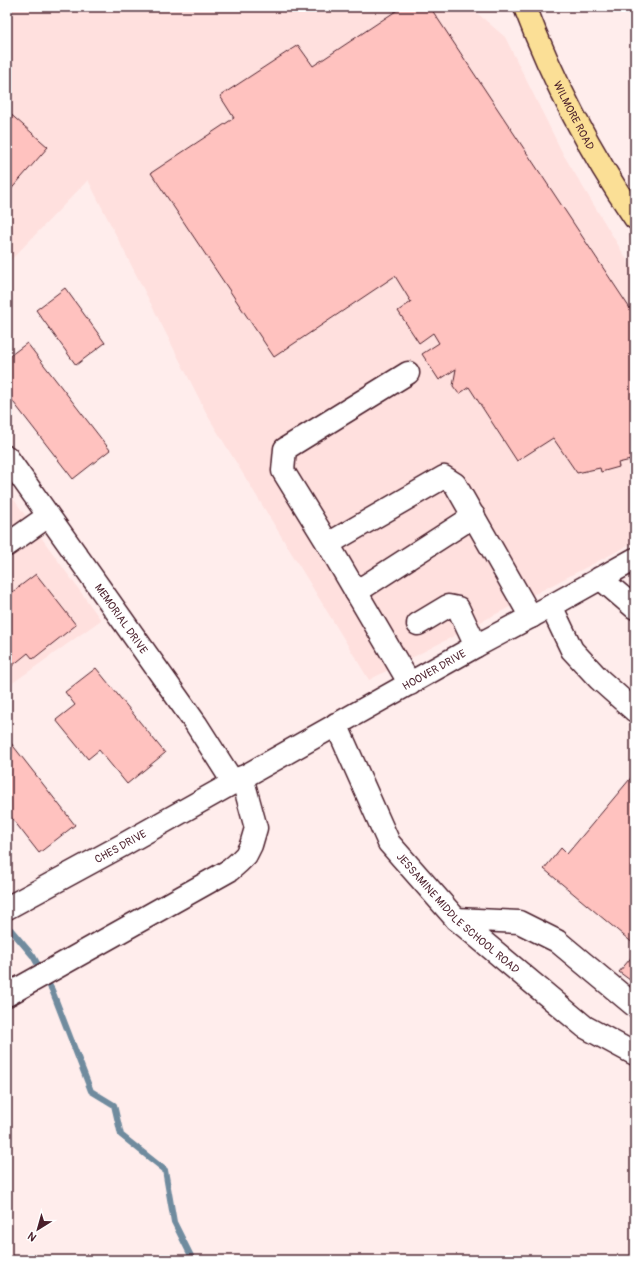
<svg xmlns="http://www.w3.org/2000/svg" width="642" height="1267" font-family="Pangolin,sans-serif">
<style>
.built{fill:#ffe0de}
.lines{fill:none;stroke-linecap:round;stroke-linejoin:round}
.stream{stroke:#708b9e;stroke-width:6}
.building{fill:#ffc2bf;stroke:#4a1f2b}
.minor-casing{stroke:#4a1f2b;stroke-width:25}
.major-casing{stroke:#4a1f2b;stroke-width:25}
.minor{stroke:#fff;stroke-width:22}
.major{stroke:#fbdf96;stroke-width:22}
.labels{text-anchor:middle;stroke-width:3.5;stroke-linejoin:round;paint-order:stroke}
.street-label{font-size:11px;fill:#4a1f2b;stroke:#fff}
</style>
<rect width="100%" height="100%" fill="#ffedec"/>
<filter id="ink" filterUnits="userSpaceOnUse"><feTurbulence type="fractalNoise" baseFrequency=".025" numOctaves="2"/><feDisplacementMap in="SourceGraphic" scale="8" xChannelSelector="R" yChannelSelector="G"/><feConvolveMatrix kernelMatrix="1 2 1 2 8 2 1 2 1" color-interpolation-filters="sRGB"/></filter>
<g filter="url(#ink)">
<path class="built" d="M7,7H470L505,37L563,154L635,273V542L369,680L209,418L88,180L7,264Z
M7,490L101,620L7,687Z"/>
<g class="lines">
<path class="stream" d="M7,929L11,930L33,956L52,990L91,1091L114,1105L121,1135L165,1170L174,1222L193,1260"/>
</g>
<path class="building" d="M402,7H430L635,316V459L618,463L619,467L601,472L600,468L577,473L553,438L517,461L469,387L459,394L453,386L456,369L439,380L422,354L439,343L433,333L419,343L398,311L411,302L395,276L274,357L151,173L234,118L220,96L298,45L313,66Z
M7,111L48,147L7,194Z
M65,288L105,343L76,365L36,310Z
M27,343L110,450L73,479L7,394V358Z
M36,574L76,625L33,659L28,653L7,670V596Z
M96,668L165,753L127,784L99,750L88,759L56,720L75,705L65,692Z
M7,738L75,825L39,853L7,812Z
M635,773V862L631,867L635,870V945L544,869L561,848L567,854Z
M635,953V973L630,980L619,972Z"/>
<g class="lines">
<defs>
<g id="minor">
<path d="M408,373L285,449L283,471L328,544L410,684"/>
<path id="s1" d="M7,457L196,724L233,782"/>
<path d="M328,544L444,477L455,484L531,617"/>
<path d="M7,545L48,516"/>
<path d="M600,578L635,608"/>
<path d="M356,592L474,516"/>
<path d="M551,606L572,650L599,679L635,711"/>
<path d="M418,624L448,606L458,608L476,646"/>
<path id="s2" d="M336,724L389,843L456,919L585,1027L635,1054"/>
<path id="s3" d="M7,908L121,846L476,646L551,606L635,559"/>
<path d="M456,919L519,922L557,941L635,1006"/>
<path d="M7,995L230,870L239,862L246,855L251,845L256,828L242,777"/>
</g>
<g id="major">
<path id="s4" d="M525,7C553,81 590,152 635,218"/>
</g>
</defs>
<use href="#minor" class="minor-casing"/>
<use href="#major" class="major-casing"/>
<use href="#minor" class="minor"/>
<use href="#major" class="major"/>
</g>
</g>
<g class="labels">
<g class="street-label">
<text dy="4" stroke="none"><textPath href="#s4" startOffset="119">WILMORE ROAD</textPath></text>
<text dy="4" stroke="none"><textPath href="#s1" startOffset="198">MEMORIAL DRIVE</textPath></text>
<text dy="4" stroke="none"><textPath href="#s3" startOffset="489">HOOVER DRIVE</textPath></text>
<text dy="4" stroke="none"><textPath href="#s3" startOffset="129">CHES DRIVE</textPath></text>
<text dy="4" stroke="none"><textPath href="#s2" startOffset="229">JESSAMINE MIDDLE SCHOOL ROAD</textPath></text>
</g>
</g>
<rect width="642" height="1267" fill="none" stroke="#fff" stroke-width="24"/>
<rect x="12" y="12" width="618" height="1243" fill="none" stroke="#4a1f2b" stroke-width="1.5" filter="url(#ink)"/>
<g transform="translate(38 1229) rotate(217)" stroke="#ffffff" stroke-width="3" paint-order="stroke">
<path d="M0-3L7 15L0 10L-7 15Z" fill="#4a1f2b"/>
<text y="-6" font-size="11" font-weight="bold" text-anchor="middle" fill="#4a1f2b">N</text>
</g>
</svg>
